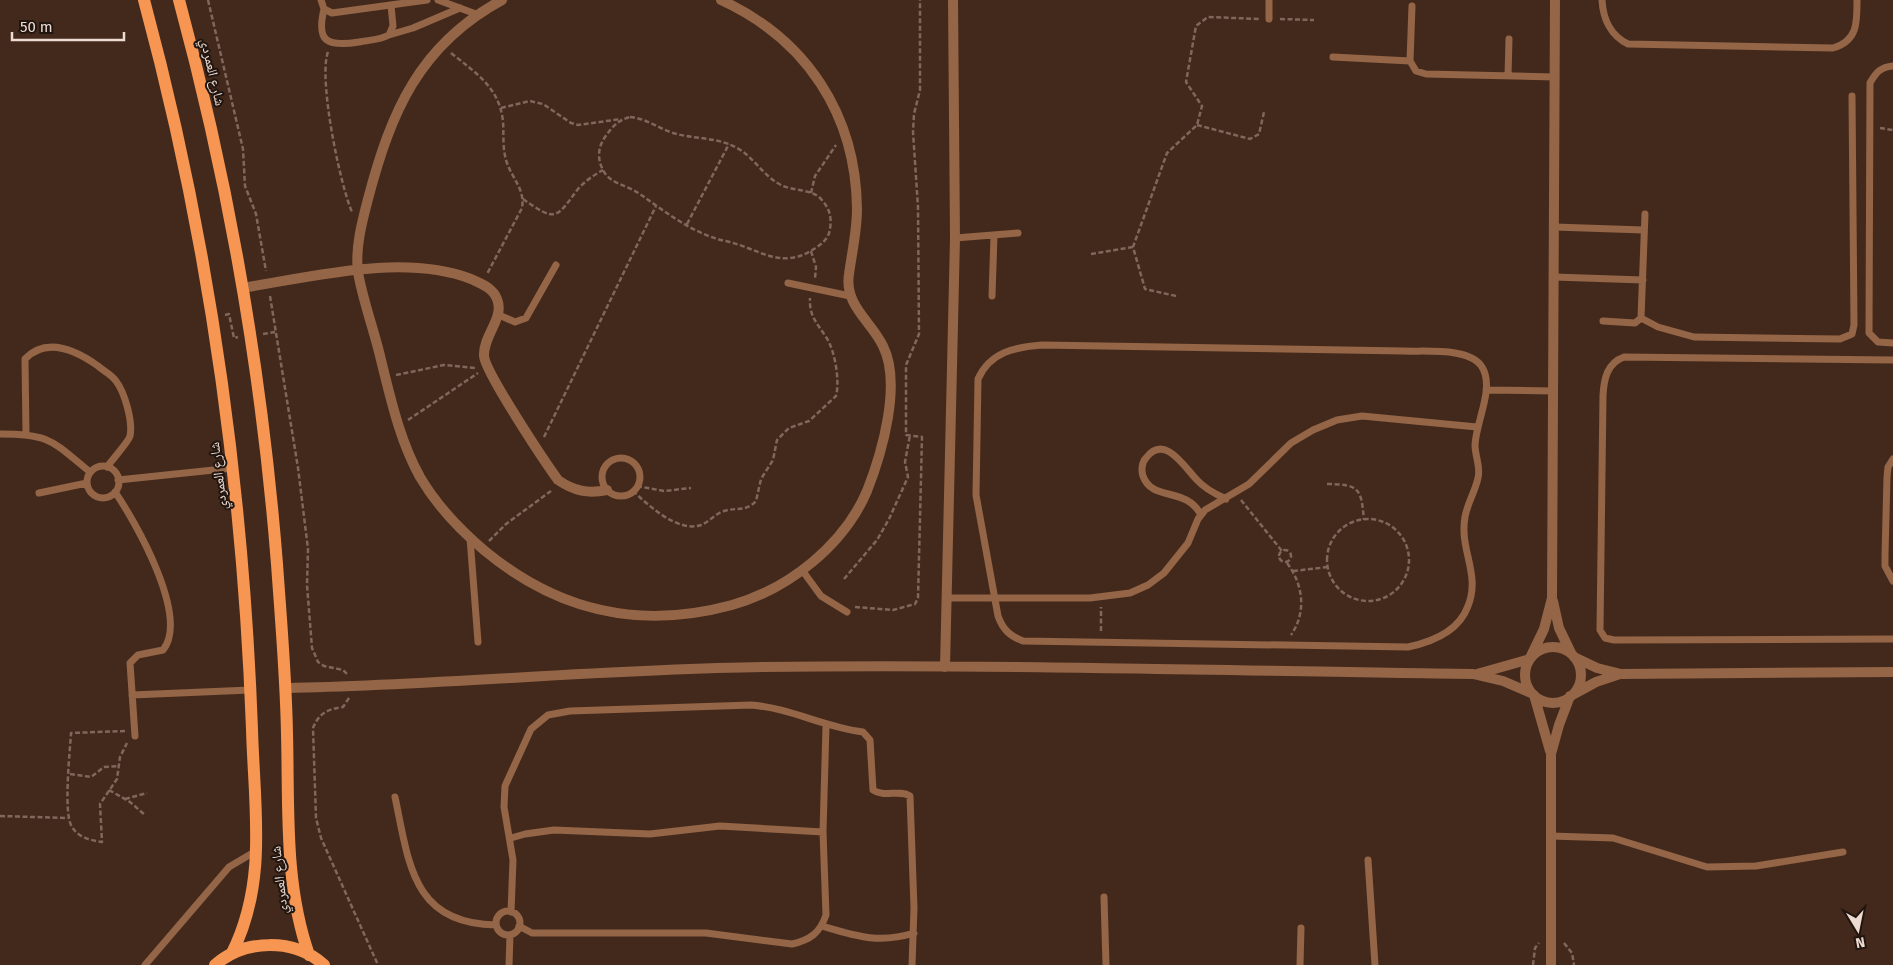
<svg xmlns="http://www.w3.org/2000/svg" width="1893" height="965" font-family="'Fira Sans','Noto Naskh Arabic',sans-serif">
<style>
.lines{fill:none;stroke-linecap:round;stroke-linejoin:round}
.path{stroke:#7f675b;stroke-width:2.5;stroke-dasharray:5 2.5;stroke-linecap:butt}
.lane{stroke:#946546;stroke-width:7}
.street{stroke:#946546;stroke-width:10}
.primary{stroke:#f69652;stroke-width:12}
.labels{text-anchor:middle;stroke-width:4;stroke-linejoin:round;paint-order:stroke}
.street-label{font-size:14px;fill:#eddbd2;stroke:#21150f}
</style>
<rect width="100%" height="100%" fill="#43291b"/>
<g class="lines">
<path class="path" d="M208,0L243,149L245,186L256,214L266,271
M1280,19L1314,20
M328,52C318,78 340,185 352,212
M451,53C476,73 499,87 503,121C504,135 502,149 507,163C513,180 525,189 522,208L487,274
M501,108L530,101L543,104L571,123L578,125L621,119
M630,117C645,118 658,128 673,133C696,140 720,136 742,151C756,161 765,177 781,185C793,191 811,189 820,198C829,207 832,216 830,229C829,238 822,244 814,249C780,271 759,248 725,241C694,234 665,212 640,194C627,185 610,184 603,170C597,159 598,147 605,137C612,127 618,120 630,117Z
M1197,125L1250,139L1259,134L1264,112
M1880,128L1893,130
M811,193L815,176L836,145
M523,199C557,223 556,218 578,189C585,181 594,175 603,170
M687,224L729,144
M811,251L816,267L815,278
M1091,254L1133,247
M270,296L298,468L308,549L307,585L312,648L318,662L324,666L343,670L348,675
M1176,296L1145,289L1133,247L1167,153L1197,125L1202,106L1186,82L1196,26L1208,17L1260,19
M225,315L229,314L234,338L238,337
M263,334L275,332
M396,375L444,365L476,368
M408,420L478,373
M544,437L656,206
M1327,484C1361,484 1361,490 1364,520
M637,486L664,491L691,488
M633,491C648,505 678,533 701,525C709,522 715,514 724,511C737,507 746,512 756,501L761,479L773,460L777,440L789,428L809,421L836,396C840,381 835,350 826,337C817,323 809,316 810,298
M1241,500L1282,551
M1327 560a41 41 0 1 1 82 0a41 41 0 1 1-82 0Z
M489,541L506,524L551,491
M1279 556a6 6 0 1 1 12 0a6 6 0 1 1-12 0Z
M1287,563C1303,584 1307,612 1291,635
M1293,571L1328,567
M844,579L877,540L889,519L908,477L905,462L910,435
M855,607L893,610L915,604L918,598L922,437L906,435V365L919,334L918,207L913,132L914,114L920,90V0
M1101,631V607
M349,698L343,707C328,709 319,713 313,728L316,818L321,838L378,965
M125,731L71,733C70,751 63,814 72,827C79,838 90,840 102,842L100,804L117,779L120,757L127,743
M70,774L91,777L104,767L119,766
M109,790L130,802L145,815
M125,799L147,793
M0,816L68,818
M1564,943L1572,953L1574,965
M1533,965L1535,948L1539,943"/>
<path class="lane" d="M321,0L324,9L332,13L427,0
M438,0L476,14
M1269,0V19
M1602,0C1603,19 1611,36 1628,44L1833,48C1858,41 1857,22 1857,0
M1412,6L1410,61L1416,71L1426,74L1555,77
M324,9C316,42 327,47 359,42C369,40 380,40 389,35L393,26L391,5
M389,35L413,28L460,8
M1333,57L1410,61
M1893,66C1881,67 1876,72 1870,83L1869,333L1878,342L1893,343
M1508,76L1509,39
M1554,227L1644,230
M955,238L1018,233
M1554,277L1643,280
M788,283L850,296
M992,296L994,236
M499,315L515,322L526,318L556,265
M1641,318L1658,327L1694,337L1840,339L1852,334L1854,325L1852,96
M1603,321L1635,323L1641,318L1645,214
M1042,345L1404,351C1425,352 1470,347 1482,367C1495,388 1476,421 1475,445C1475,456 1481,468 1478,478C1475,492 1467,504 1465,517C1459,550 1481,574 1468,606C1459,631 1432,642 1408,647L1023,641C1010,636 1003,630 998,616L976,495L978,379C990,352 1015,347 1042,345Z
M1893,360L1624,357C1607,363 1604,379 1603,395L1600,630L1605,638L1614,640L1893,639
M1486,390L1553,391
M0,434C51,434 52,441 90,472
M26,434L25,359C47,336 77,351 98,366C104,371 112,375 116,381C125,393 133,422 130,436C129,441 112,460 107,467
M602 477a19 19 0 1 1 38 0a19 19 0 1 1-38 0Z
M1893,459L1888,467L1887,477L1885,555V566L1893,581
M87 482a16 16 0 1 1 32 0a16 16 0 1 1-32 0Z
M118,480L233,468
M115,492C135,521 190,617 163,650L138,655L130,663L135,736
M39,493L87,483
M1201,515C1186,486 1152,502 1143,476C1141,470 1142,462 1146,458C1165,433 1185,468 1197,480C1205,489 1215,494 1226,499
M470,538L478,642
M802,570L821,596L847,612
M947,598H1090L1130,593L1148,585L1164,573L1188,543L1198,519L1205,510L1249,484L1291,443L1313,430L1337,420L1362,416L1477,427
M132,695L250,690
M395,797C409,863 412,924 496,925
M1551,836L1613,838L1707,867L1756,866L1843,852
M511,838L525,834L554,830L650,834L720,826L823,832
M1368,860L1375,965
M1104,897L1106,965
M496 923a12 12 0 1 1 24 0a12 12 0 1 1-24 0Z
M511,912L513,860L504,807L505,786L531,729L548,715L570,711L751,705C790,708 824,727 863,732L870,740L873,790C884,798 899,789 910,796L914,908L912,965
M519,926L532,933H706L792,944C810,940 820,933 826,915L823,832L826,726
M822,926C856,936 879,944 914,933
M145,965L229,867L256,851
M509,965L510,935
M1300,965L1301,928"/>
<path class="street" d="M502,0C419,45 391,112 368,199C362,222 355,248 358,272C362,298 375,333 381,360C391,400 400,441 420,477C437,506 460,530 485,551C559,612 640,630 732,605C789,589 844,545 867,491C882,453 902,384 883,346C871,321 844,305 849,274C852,252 857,231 857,209C856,114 806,39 721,0
M242,288C312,277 403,253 471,279C482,284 493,288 497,299C505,318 483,335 484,356C485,372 545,462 558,480C574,491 588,494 607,490
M1553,601L1559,628L1571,653
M1525 675a28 28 0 1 1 56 0a28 28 0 1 1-56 0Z
M1574,657L1597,668L1621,674L1893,672
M1530,658L1544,629L1552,598L1555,0
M945,667L955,238L953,0
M1477,674L1530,659
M286,688C445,685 604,669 763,667C999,664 1237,671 1473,674L1503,681L1531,693
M1574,694L1596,682L1620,674
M1534,695L1550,751
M1551,965V754L1559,725L1570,696"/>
<path class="primary" d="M144,0C208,236 243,485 252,729C254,807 268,881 232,953
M179,0C229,184 262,374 277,564C281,621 286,677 287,734C289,808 284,884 309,955
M215,965C245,939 294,938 324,965"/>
</g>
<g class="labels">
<g class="street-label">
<text transform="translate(213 72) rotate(77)" y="5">شارع العمردي</text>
<text transform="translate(218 476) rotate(-97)" y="5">شارع العمردي</text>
<text transform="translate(279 880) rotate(-96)" y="5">شارع العمردي</text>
</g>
</g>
<g transform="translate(1858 930) rotate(170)" stroke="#21150f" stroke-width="4" paint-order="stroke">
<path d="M0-4L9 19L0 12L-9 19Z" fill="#eddbd2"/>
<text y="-8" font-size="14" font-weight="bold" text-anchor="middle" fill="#eddbd2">N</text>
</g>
<path d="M12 32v8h112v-8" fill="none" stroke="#eddbd2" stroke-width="2.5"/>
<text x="20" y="32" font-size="15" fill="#eddbd2" stroke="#21150f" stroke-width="4" paint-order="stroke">50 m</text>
</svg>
